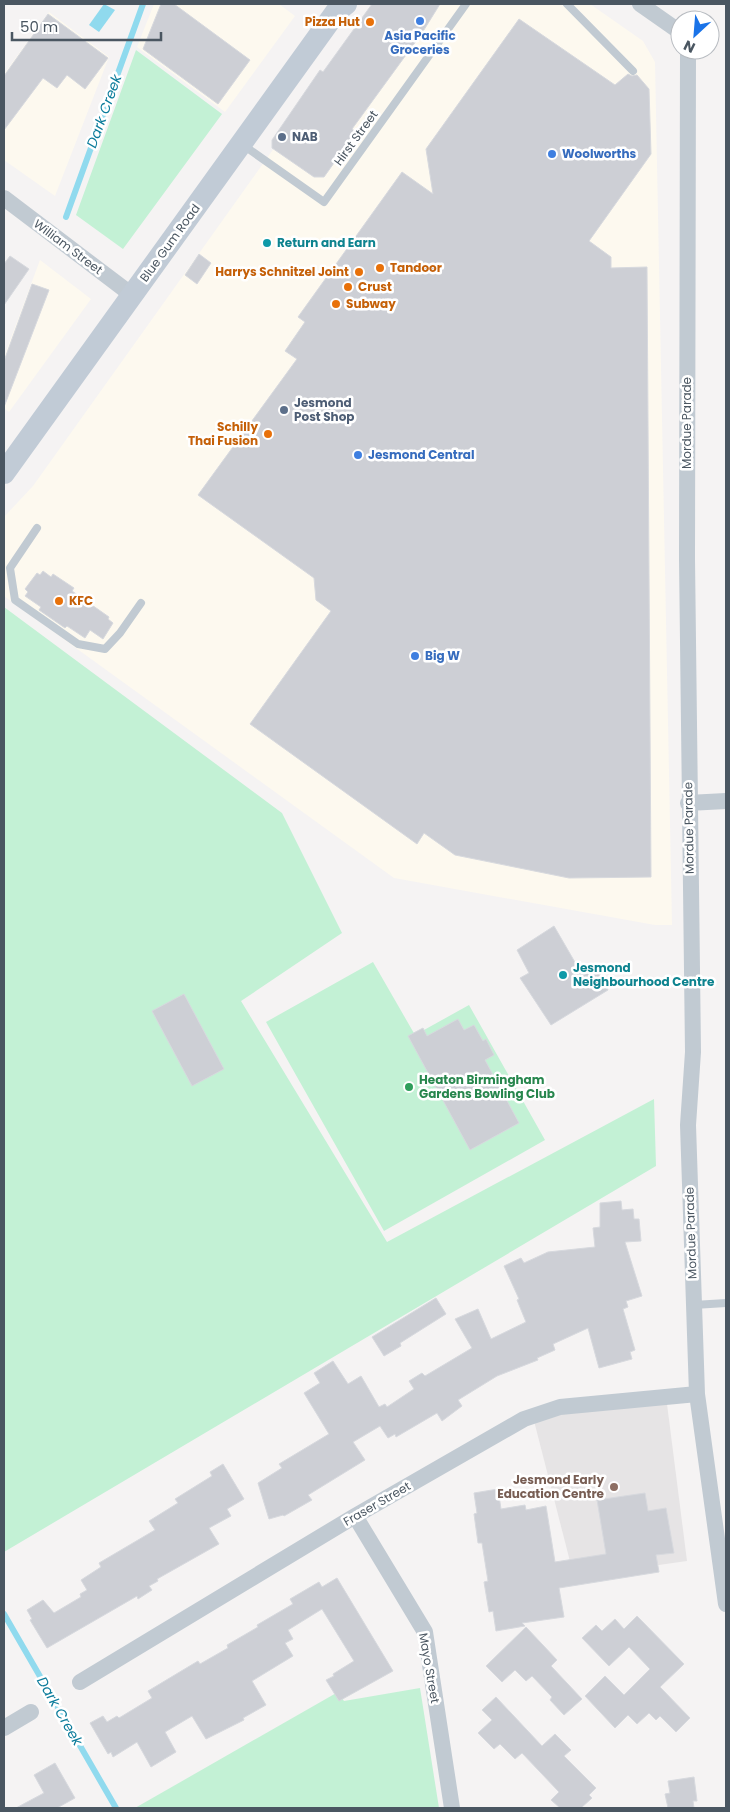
<svg xmlns="http://www.w3.org/2000/svg" width="730" height="1812" font-family="Poppins,sans-serif">
<style>
.commercial{fill:#fdf9ef}
.education{fill:#e6e4e5}
.green{fill:#c3f1d5}
.water{fill:#90daee}
.lines{fill:none;stroke-linecap:round;stroke-linejoin:round}
.stream{stroke:#90daee;stroke-width:6}
.building{fill:#cdcfd5;stroke:#d7d9de}
.service{stroke:#c1cad2;stroke-width:8}
.minor{stroke:#c1cad2;stroke-width:16}
.secondary{stroke:#c1cbd6;stroke-width:22}
.shop-dot{fill:#3f7fe0;stroke:#fff;stroke-width:2}
.food-dot{fill:#e8710a;stroke:#fff;stroke-width:2}
.service-dot{fill:#5c6f8a;stroke:#fff;stroke-width:2}
.culture-dot{fill:#0f9aa8;stroke:#fff;stroke-width:2}
.leisure-dot{fill:#2e9e5b;stroke:#fff;stroke-width:2}
.education-dot{fill:#8d6e63;stroke:#fff;stroke-width:2}
.labels{text-anchor:middle;stroke-width:5;stroke-linejoin:round;paint-order:stroke}
.food-label{font-size:12px;font-weight:bold;fill:#c56008;stroke:#fff;text-anchor:start}
.shop-label{font-size:12px;font-weight:bold;fill:#366cbe;stroke:#fff;text-anchor:start}
.service-label{font-size:12px;font-weight:bold;fill:#4e5e75;stroke:#fff;text-anchor:start}
.street-label{font-size:12px;fill:#4a5661;stroke:#fff}
.culture-label{font-size:12px;font-weight:bold;fill:#0d838f;stroke:#fff;text-anchor:start}
.leisure-label{font-size:12px;font-weight:bold;fill:#27864d;stroke:#fff;text-anchor:start}
.education-label{font-size:12px;font-weight:bold;fill:#785e54;stroke:#fff;text-anchor:end}
.water-label{font-size:14px;font-style:italic;fill:#0c7c9b;stroke:#fff}
</style>
<rect width="100%" height="100%" fill="#f5f3f3"/>
<path class="commercial" d="M154,4H279L295,16L225,112L137,47Z
M377,4H590L643,41L655,62L672,925H655L394,878L4,596V517L33,486Z
M49,12L109,57L55,196L4,160V74Z
M40,260L91,299L9,412L4,408V357Z"/>
<path class="education" d="M667,1404L687,1561L574,1577L532,1413Z"/>
<path class="green" d="M136,50L222,114L123,249L76,215Z
M4,607L282,813L342,933L241,1001L387,1242L654,1099L656,1166L4,1552Z
M373,962L415,1035L469,1005L545,1140L384,1231L266,1022Z
M420,1688L439,1808H135L338,1692L344,1701Z"/>
<path class="water" d="M104,4L115,10L99,32L89,25Z"/>
<g class="lines">
<path class="stream" d="M66,217L143,4
M4,1614L116,1808"/>
</g>
<path class="building" d="M161,4H174L250,60L218,104L143,49Z
M372,4H440L422,33L352,129L356,132L324,177H314L272,148V140L320,70L323,72Z
M48,14L108,58L85,89L67,75L57,88L43,78L4,130V76Z
M519,19L615,85L628,74L632,76L637,75L649,89L651,154L589,241L611,257V268L647,267L651,877L569,878L455,855L424,833L417,844L250,724L331,611L316,600L314,578L198,495L297,359L285,351L305,322L298,317L402,172L433,194L426,149Z
M199,254L211,263L197,284L185,275Z
M10,256L29,269L4,305V264Z
M32,284L49,290L4,407V361Z
M43,571L51,577L53,574L74,588L72,591L109,617L108,619L113,623L103,639L90,630L85,638L67,626L65,628L39,610L41,607L25,596L28,592L25,589L37,573L40,575Z
M554,926L576,964L598,970L608,990L551,1025L520,978L529,973L517,950Z
M184,994L224,1069L192,1086L152,1011Z
M458,1019L464,1030L474,1025L483,1041L486,1039L494,1055L485,1060L519,1123L470,1150L408,1036L423,1028L427,1036Z
M621,1201L622,1210L633,1209L634,1219H639L641,1241L625,1242L642,1296L626,1301L628,1307L623,1309L635,1350L630,1352L632,1359L599,1368L588,1328L553,1344L555,1350L537,1358L538,1360L497,1376L458,1400L462,1406L442,1421L437,1413L396,1437L395,1434L388,1438L380,1426L353,1442L365,1460L308,1495L312,1500L284,1516L283,1515L269,1519L258,1483L282,1468L279,1464L329,1434L304,1393L320,1383L314,1373L333,1361L348,1384L361,1376L379,1407L385,1404L387,1407L414,1389L409,1381L422,1373L425,1376L472,1348L455,1319L478,1309L491,1339L526,1322L517,1300L519,1299L504,1266L521,1258L524,1263L548,1252L595,1247L593,1228L600,1227V1203Z
M436,1298L446,1314L400,1343L401,1346L384,1356L372,1337Z
M223,1464L244,1499L227,1509L231,1516L209,1528L219,1544L157,1579L158,1581L149,1586L152,1590L138,1599L137,1596L47,1648L30,1620L32,1619L27,1610L43,1600L54,1613L81,1597L80,1594L87,1590L81,1580L101,1567L99,1563L155,1530L149,1521L178,1503L175,1499L212,1476L210,1472Z
M498,1489L501,1509L525,1505L526,1510L546,1506L555,1562L606,1554L597,1500L645,1493L648,1511L666,1508L674,1553L656,1555L659,1572L559,1588L564,1617L522,1623L525,1626L496,1631L493,1611L489,1612L484,1582L488,1581L482,1543H478L474,1514L477,1513L474,1493Z
M337,1578L393,1671L339,1701L326,1680L334,1676L333,1674L354,1661L322,1609L288,1630L293,1639L285,1643L293,1656L252,1681L266,1705L243,1718L244,1720L206,1739L192,1716L165,1732L176,1752L151,1767L137,1742L113,1757L111,1752L108,1754L90,1723L103,1716L107,1722L117,1716L119,1718L152,1698L148,1691L198,1661L200,1664L228,1648L227,1645L258,1627L257,1625L293,1604L290,1599L319,1582L322,1587Z
M637,1616L684,1664L660,1687L690,1718L676,1732L660,1716L656,1720L649,1713L637,1724L628,1715L615,1728L585,1696L605,1676L624,1695L650,1669L629,1647L609,1666L582,1638L596,1625L602,1631L615,1619L624,1629Z
M526,1627L557,1660L551,1666L582,1699L564,1715L550,1700L552,1697L532,1676L526,1681L515,1670L502,1682L486,1666Z
M496,1697L542,1746L555,1734L571,1750L564,1756L596,1788L589,1795L592,1798L581,1808H560L551,1800L559,1792L522,1753L515,1759L500,1744L494,1749L478,1733L492,1720L482,1710Z
M55,1763L75,1798L57,1808H16L44,1793L34,1775Z
M694,1777L697,1801H693L694,1808H668L665,1794L670,1793L668,1781Z"/>
<g class="lines">
<path class="service" d="M567,4L633,71
M243,145L324,202L466,4
M37,528L10,568L15,600L78,644L105,649L120,633L141,603
M694,1305L726,1303"/>
<path class="minor" d="M640,4L680,32
M688,50L687,559L693,1052L688,1125L697,1394L726,1604
M4,198L132,295
M688,803L726,801
M355,1516L425,1632L452,1808
M80,1682L355,1516L524,1419L560,1407L697,1394
M4,1728L31,1712"/>
<path class="secondary" d="M4,473L336,12L346,4"/>
</g>
<g class="shop-dot">
<circle cx="420" cy="21" r="5"/>
<circle cx="552" cy="154" r="5"/>
<circle cx="358" cy="455" r="5"/>
<circle cx="415" cy="656" r="5"/>
</g>
<g class="food-dot">
<circle cx="370" cy="22" r="5"/>
<circle cx="380" cy="268" r="5"/>
<circle cx="359" cy="272" r="5"/>
<circle cx="348" cy="287" r="5"/>
<circle cx="336" cy="304" r="5"/>
<circle cx="268" cy="434" r="5"/>
<circle cx="59" cy="601" r="5"/>
</g>
<g class="service-dot">
<circle cx="282" cy="137" r="5"/>
<circle cx="284" cy="410" r="5"/>
</g>
<g class="culture-dot">
<circle cx="267" cy="243" r="5"/>
<circle cx="563" cy="975" r="5"/>
</g>
<circle class="leisure-dot" cx="409" cy="1087" r="5"/>
<circle class="education-dot" cx="614" cy="1487" r="5"/>
<g class="labels">
<g class="food-label">
<text x="360" y="26" text-anchor="end">Pizza Hut</text>
<text x="390" y="272">Tandoor</text>
<text x="349" y="276" text-anchor="end">Harrys Schnitzel Joint</text>
<text x="358" y="291">Crust</text>
<text x="346" y="308">Subway</text>
<text x="258" y="431" text-anchor="end">Schilly<tspan x="258" dy="14">Thai Fusion</tspan></text>
<text x="69" y="605">KFC</text>
</g>
<g class="shop-label">
<text x="420" y="40" text-anchor="middle">Asia Pacific<tspan x="420" dy="14">Groceries</tspan></text>
<text x="562" y="158">Woolworths</text>
<text x="368" y="459">Jesmond Central</text>
<text x="425" y="660">Big W</text>
</g>
<g class="service-label">
<text x="292" y="141">NAB</text>
<text x="294" y="407">Jesmond<tspan x="294" dy="14">Post Shop</tspan></text>
</g>
<g class="street-label">
<text transform="translate(356 138) rotate(-54)" y="4">Hirst Street</text>
<text transform="translate(170 243) rotate(-54)" y="4">Blue Gum Road</text>
<text transform="translate(68 247) rotate(37)" y="4">William Street</text>
<text transform="translate(687 423) rotate(-90)" y="4">Mordue Parade</text>
<text transform="translate(689 828) rotate(-91)" y="4">Mordue Parade</text>
<text transform="translate(691 1233) rotate(-92)" y="4">Mordue Parade</text>
<text transform="translate(377 1504) rotate(-30)" y="4">Fraser Street</text>
<text transform="translate(429 1668) rotate(80)" y="4">Mayo Street</text>
</g>
<g class="culture-label">
<text x="277" y="247">Return and Earn</text>
<text x="573" y="972">Jesmond<tspan x="573" dy="14">Neighbourhood Centre</tspan></text>
</g>
<g class="leisure-label">
<text x="419" y="1084">Heaton Birmingham<tspan x="419" dy="14">Gardens Bowling Club</tspan></text>
</g>
<g class="education-label">
<text x="604" y="1484">Jesmond Early<tspan x="604" dy="14">Education Centre</tspan></text>
</g>
<g class="water-label">
<text transform="translate(104 111) rotate(-70)" y="5">Dark Creek</text>
<text transform="translate(60 1711) rotate(60)" y="5">Dark Creek</text>
</g>
</g>
<rect width="730" height="1812" fill="none" stroke="#4a5661" stroke-width="10"/>
<g transform="translate(695 35) rotate(206)"><circle r="24" fill="#ffffff" stroke="#b7bbc0"/>
<path d="M0-4L9 19L0 12L-9 19Z" fill="#1a73e8"/>
<text y="-8" font-size="14" font-weight="bold" text-anchor="middle" fill="#4a5661">N</text>
</g>
<path d="M12 32v8h149v-8" fill="none" stroke="#4a5661" stroke-width="2.5"/>
<text x="20" y="32" font-size="15" fill="#4a5661" stroke="#ffffff" stroke-width="4" paint-order="stroke">50 m</text>
</svg>
